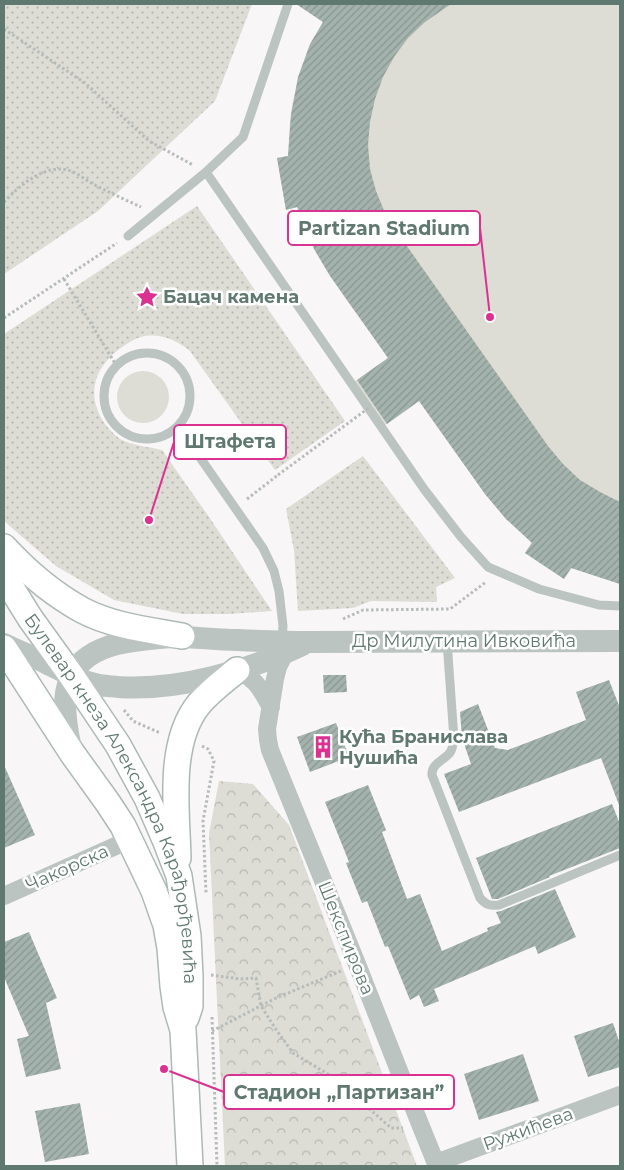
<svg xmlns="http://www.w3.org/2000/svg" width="624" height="1170" font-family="Montserrat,sans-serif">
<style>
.grass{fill:#dddcd5}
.forest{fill:url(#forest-crowns)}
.park{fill:url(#park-dots)}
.building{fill:url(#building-hatch)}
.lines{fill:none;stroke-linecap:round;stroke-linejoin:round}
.secondary-casing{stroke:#adb9b5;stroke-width:28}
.path{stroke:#b6bcba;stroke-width:3;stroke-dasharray:2.5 2.5;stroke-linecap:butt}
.service{stroke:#bbc4c0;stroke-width:9}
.minor{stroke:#bbc4c0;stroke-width:18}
.tertiary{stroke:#bbc4c0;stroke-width:22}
.secondary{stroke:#fff;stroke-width:25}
.path-bridge{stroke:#b6bcba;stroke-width:3;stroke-dasharray:2.5 2.5;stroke-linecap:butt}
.labels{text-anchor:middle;stroke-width:5;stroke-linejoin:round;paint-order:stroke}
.poi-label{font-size:18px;font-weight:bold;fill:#607970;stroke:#fff;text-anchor:start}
.street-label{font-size:18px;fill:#607970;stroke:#fff}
.leader{fill:none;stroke:#db3291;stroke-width:2}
.callout-dot{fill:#db3291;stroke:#fff;stroke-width:2}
.callout{fill:#fff;stroke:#db3291;stroke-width:2}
.callout-label{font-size:19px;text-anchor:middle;font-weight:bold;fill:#607970}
</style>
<defs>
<pattern id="forest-crowns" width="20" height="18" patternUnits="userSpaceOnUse" patternTransform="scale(1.25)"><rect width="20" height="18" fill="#dddcd5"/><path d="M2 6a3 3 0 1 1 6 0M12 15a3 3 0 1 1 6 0" fill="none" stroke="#b7b7b1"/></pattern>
<pattern id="park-dots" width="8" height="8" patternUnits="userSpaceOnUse" patternTransform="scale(1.25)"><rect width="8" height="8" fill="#dddcd5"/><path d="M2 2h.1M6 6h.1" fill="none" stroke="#b7b7b1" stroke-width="1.8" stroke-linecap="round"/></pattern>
<pattern id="building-hatch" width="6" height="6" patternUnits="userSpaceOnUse" patternTransform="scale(1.25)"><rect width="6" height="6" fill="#a4b3ad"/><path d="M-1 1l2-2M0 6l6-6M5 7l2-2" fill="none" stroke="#899691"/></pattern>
</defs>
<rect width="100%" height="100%" fill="#f8f6f6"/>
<path class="grass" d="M316,4H620V584L572,568L564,579L525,553L532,542L506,519L485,494L419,401L385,425L354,382L388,358C375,339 362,320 348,302C328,272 307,242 298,207L286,210L277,158L288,156C289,142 289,127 291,113C297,78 306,53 323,22L310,13Z
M117 397a26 26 0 1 1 52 0a26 26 0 1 1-52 0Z"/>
<path class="forest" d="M219,781L253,784L289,825L417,1166H225L209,833Z"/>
<path class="park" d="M4,4H252L215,101L98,211L4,274Z
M197,206L345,421L275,470L190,351C177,340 158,332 141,337C133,339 125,345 118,350C93,370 86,396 105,424C110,430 117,438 124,441C136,446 150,447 162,450L209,517L272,611L229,614H183L114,600L56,566L4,521V334Z
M363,456L455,578L436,587L437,602L371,601L353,608L298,611L294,550L286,509Z"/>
<path class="building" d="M296,4H451L425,22L408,38L394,57L383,77L375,99L370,122L368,145L370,169L376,191L385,213L397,232L548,446L563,464L580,480L600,492L620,502V584L571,568L564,579L525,553L532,543L506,519L485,494L419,401L387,424L357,380L388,358L330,276L314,249L297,207L286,210L277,158L288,156L291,115L298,77L310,44L323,22Z
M323,675H346L347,692L324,693Z
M609,680L620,708V805H619L601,758L459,812L444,774L471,764L462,738L460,712L478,704L495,748L508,750L586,720L576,692Z
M336,723L349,757L310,772L297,737Z
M4,765L35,835L4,848Z
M368,785L386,830L382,832L407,899L420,894L442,951L488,931L487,928L501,923L496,912L501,911L555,889L576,937L538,954L535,946L434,989L439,1001L424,1007L419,995L410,1000L388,946L385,947L367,901L362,903L346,863L349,862L325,802Z
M612,804L620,824V848L549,876L550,877L498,899H492L476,858Z
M29,932L57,998L46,1003L61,1069L26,1077L17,1039L29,1036L4,977V942Z
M613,1023L620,1044V1067L588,1077L574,1036Z
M523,1054L539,1101L479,1120L464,1074Z
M80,1103L89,1154L45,1162L35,1111Z"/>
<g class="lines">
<defs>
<g id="secondary">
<path d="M4,547C26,571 53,594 82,610C112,626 149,630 182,636"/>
<path id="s1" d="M4,576L30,618L71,675L118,745L147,798L166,842L179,876L188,936L190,976V1006L186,1018"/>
<path d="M4,648L72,753L108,803L123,826L154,891L161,911L166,925L170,948L173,986L176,1007L183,1030L190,1166"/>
<path d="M178,858C177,811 167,743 199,704C210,691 224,681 237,670"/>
</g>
</defs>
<use href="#secondary" class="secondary-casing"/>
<path class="path" d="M4,29L85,83L149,141L193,165
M4,202C20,185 47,162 71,171C79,174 87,181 95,185C110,193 126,200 141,207
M64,279L116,365
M4,318L117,243
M247,499L278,475
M343,619L363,610L450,609L486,582
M124,710L133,721L160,733
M202,746L208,749L214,761L203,821L206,893
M211,975L240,979L256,978L261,1006L277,1031L293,1053L336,1079L391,1128H403
M212,1017L217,1166
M212,1031L276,998L341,971"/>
<path class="service" d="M206,172L424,489L461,537L488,567L539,589L599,605L620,606
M128,236L206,172L243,137L288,4
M104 396a43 43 0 1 1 86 0a43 43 0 1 1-86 0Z
M178,426L263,548L274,571L279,591L283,626L282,641
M447,641L454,739C453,743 453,747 451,751C446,760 431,763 432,775L480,898C486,905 490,906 499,905L620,855"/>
<path class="minor" d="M285,653L278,667L275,679L267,729L268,740L270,750L357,964L420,1124L437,1166
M237,670C258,681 259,687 271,707
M4,896L129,840
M436,1163L620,1095"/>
<path class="tertiary" d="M4,644C18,651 32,656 46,663C61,670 75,679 91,683C100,686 109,686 118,687C178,691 248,671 302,645
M71,749C64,716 57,678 89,656C110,642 134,641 158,638C167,638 176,636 185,637C202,638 220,640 238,640C261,641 286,642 309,642C413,642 517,641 620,641"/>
<use href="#secondary" class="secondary"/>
<path class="path-bridge" d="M278,475L370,407"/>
</g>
<defs>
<symbol id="sight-bare" viewBox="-9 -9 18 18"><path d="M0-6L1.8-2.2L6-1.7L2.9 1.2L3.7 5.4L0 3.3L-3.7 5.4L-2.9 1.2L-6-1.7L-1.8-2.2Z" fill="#db3291" stroke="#fff" stroke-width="2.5" paint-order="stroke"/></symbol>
<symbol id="building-bare" viewBox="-9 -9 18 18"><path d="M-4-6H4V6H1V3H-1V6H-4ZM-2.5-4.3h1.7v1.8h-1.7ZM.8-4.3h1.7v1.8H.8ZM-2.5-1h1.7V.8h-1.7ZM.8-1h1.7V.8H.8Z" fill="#db3291" stroke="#fff" stroke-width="2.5" paint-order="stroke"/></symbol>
</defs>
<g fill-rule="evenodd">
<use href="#sight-bare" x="131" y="281" width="32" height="32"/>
<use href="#building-bare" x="307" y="731" width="32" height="32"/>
</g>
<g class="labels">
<g class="poi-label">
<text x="163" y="303">Бацач камена</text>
<text x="339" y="743">Кућа Бранислава<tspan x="339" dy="21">Нушића</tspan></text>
</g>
<g class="street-label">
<text x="464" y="647">Др Милутина Ивковића</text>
<text dy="6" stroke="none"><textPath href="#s1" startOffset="252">Булевар кнеза Александра Карађорђевића</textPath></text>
<text transform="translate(67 868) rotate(-24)" y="6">Чакорска</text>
<text transform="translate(346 938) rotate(68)" y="6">Шекспирова</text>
<text transform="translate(528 1129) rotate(-20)" y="6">Ружићева</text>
</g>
</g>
<path class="leader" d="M490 317L480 228M149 520L174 442M164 1069L224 1092"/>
<g class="callout-dot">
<circle cx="490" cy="317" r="5"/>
<circle cx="149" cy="520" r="5"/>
<circle cx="164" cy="1069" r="5"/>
</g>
<g class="callout">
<rect x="288" y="211" width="192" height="34" rx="5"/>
<rect x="174" y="425" width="112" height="34" rx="5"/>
<rect x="224" y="1075" width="230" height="34" rx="5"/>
</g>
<g class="callout-label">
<text x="384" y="235">Partizan Stadium</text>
<text x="230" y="448">Штафета</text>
<text x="339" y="1099">Стадион „Партизан”</text>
</g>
<rect width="624" height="1170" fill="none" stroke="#607970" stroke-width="10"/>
</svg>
